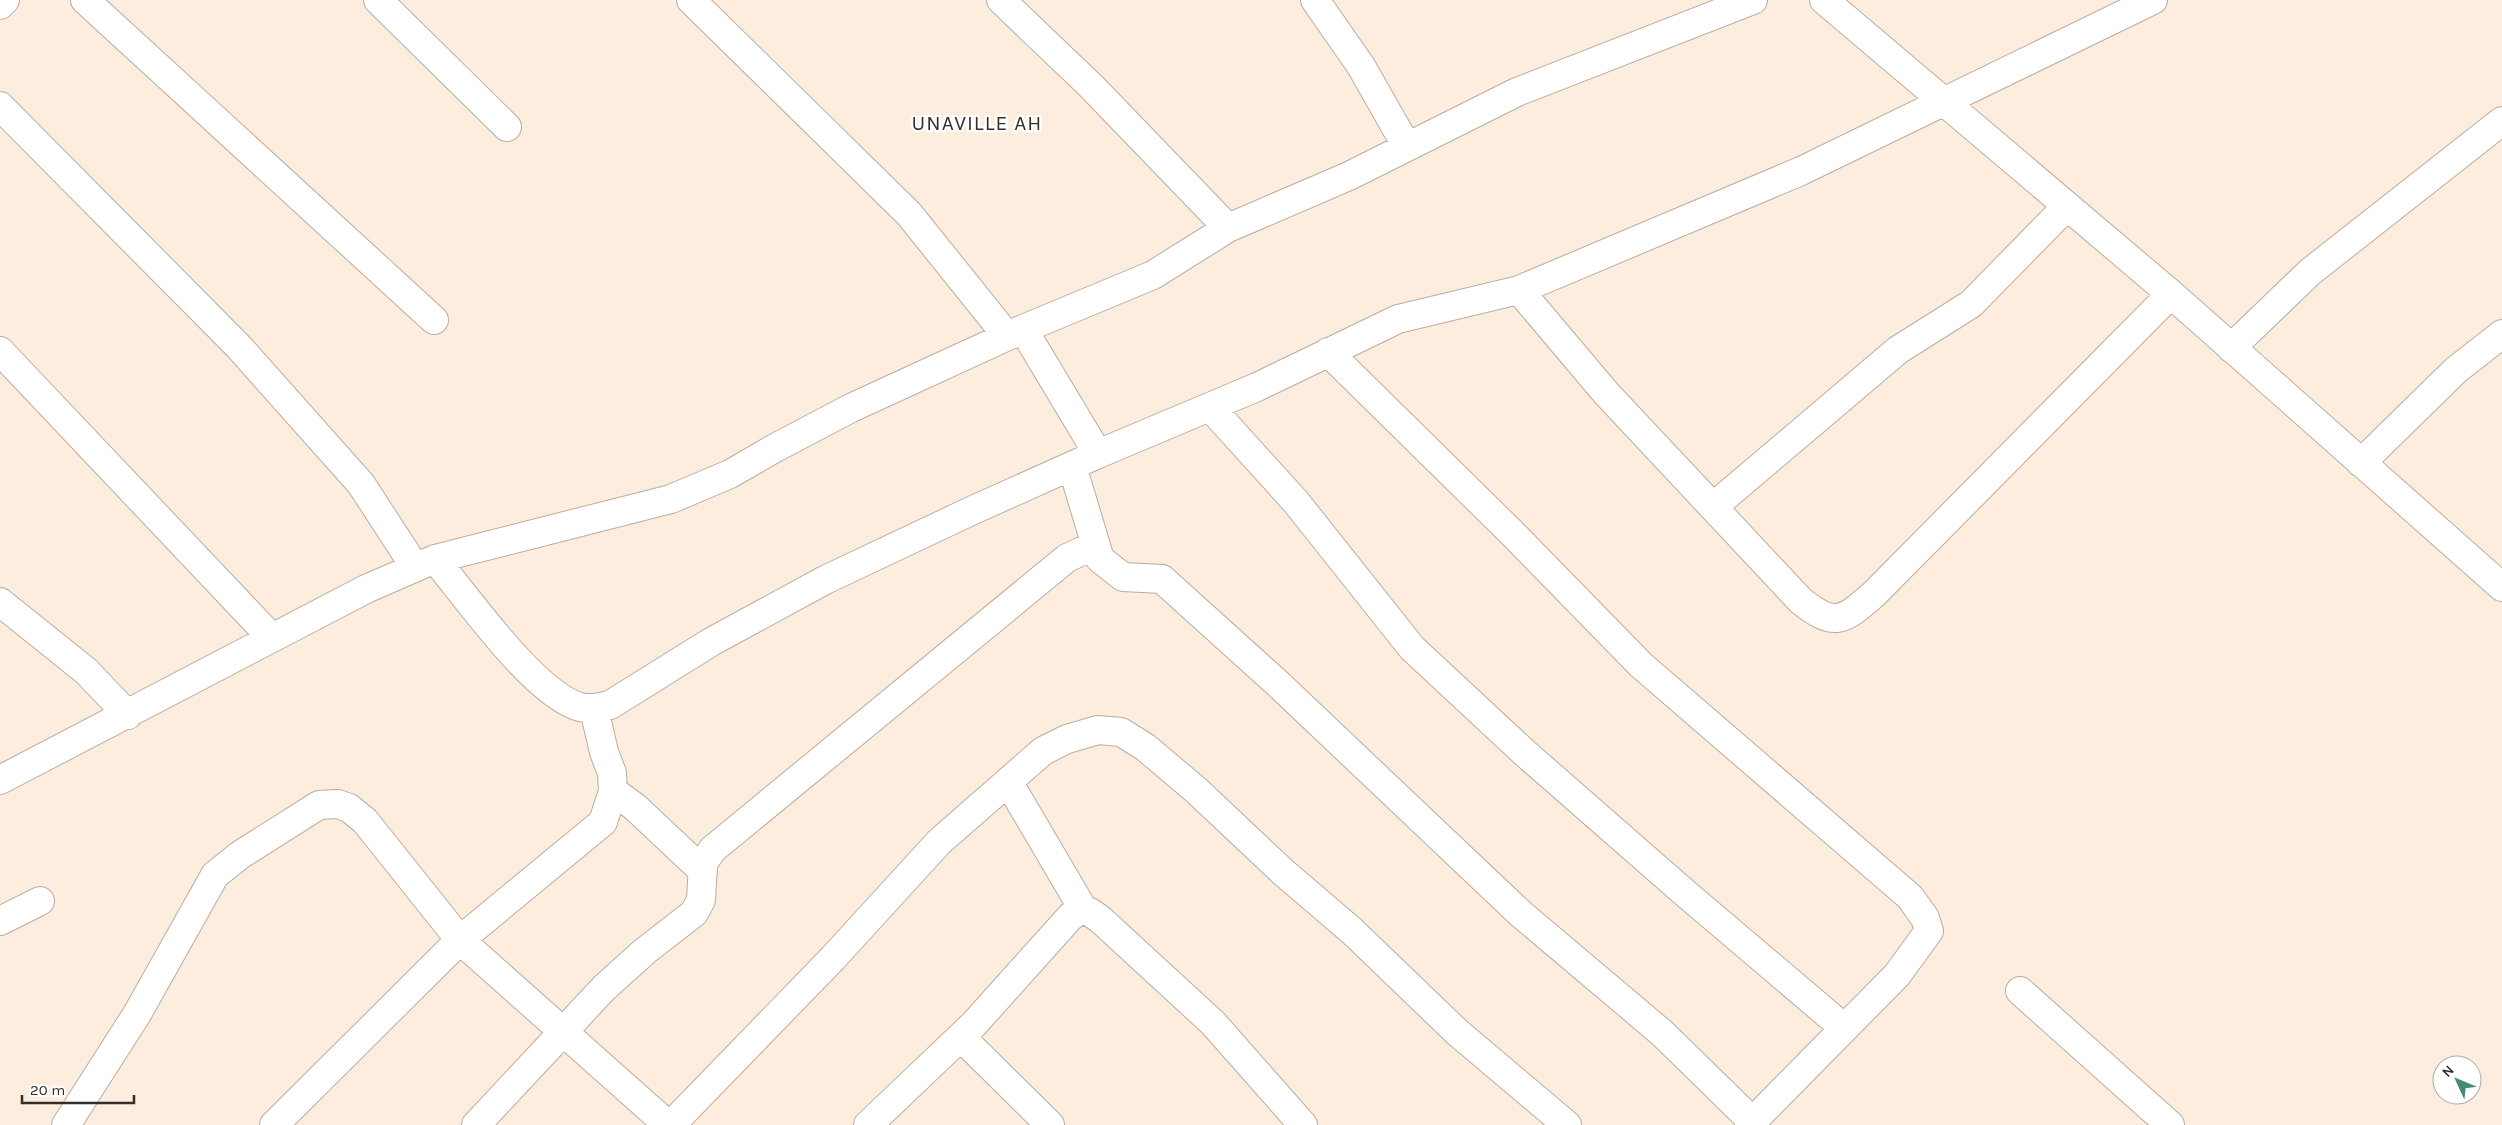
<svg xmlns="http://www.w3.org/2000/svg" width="2502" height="1125" font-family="Karla,sans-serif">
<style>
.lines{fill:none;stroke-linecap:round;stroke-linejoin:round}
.minor-casing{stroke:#bbad9e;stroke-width:30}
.minor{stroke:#fff;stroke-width:28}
.labels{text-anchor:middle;stroke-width:5;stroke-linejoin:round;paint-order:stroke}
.quarter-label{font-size:21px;letter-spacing:1px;fill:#342e28;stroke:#fff}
</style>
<rect width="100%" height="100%" fill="#fcedde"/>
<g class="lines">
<defs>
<path id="minor" d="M85,0L434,320
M378,0L507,127
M691,0L909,214L1007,336
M1001,0L1091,86L1228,228
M1315,0L1361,66L1407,147
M1824,0L2171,294L2502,587
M0,5L5,0
M0,106L239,347L361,484L415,567
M1519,290L1606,393L1801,601C1835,628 1843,621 1874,594L2171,294
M1023,329L1098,454
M2231,348L2310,272L2502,121
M0,351L272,638
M1328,352L1512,533L1641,665L1910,897L1925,918L1929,931L1897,975L1749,1125
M1210,407L1296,502L1412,648L1526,754L1685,893L1844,1028
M2361,463L2456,370L2502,334
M1072,466L1100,559L1123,577L1162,579L1275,681L1521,914L1662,1033L1752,1121
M1713,507L1898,350L1971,304L2067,206
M435,559C466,596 534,694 580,707C590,710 600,707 610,705L711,642L825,580L971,511L1098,454L1257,387L1398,319L1519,290L1801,171L2153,0
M0,602L86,671L128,715
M0,780L366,589L435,559L671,499L730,474L775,448L851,408L1023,329L1153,275L1228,228L1349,176L1517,92L1753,0
M1009,783L1083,909
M613,791L635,807L703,871
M0,921L40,901
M2020,991L2170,1125
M961,1037L1050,1125
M66,1125L137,1014L215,875L240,855L319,805L338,804L349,808L365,821L460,940L668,1125
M274,1125L460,940L603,822L613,791L612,773L604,752L594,709
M476,1125L604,988L645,951L694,913L701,900L703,863L713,849L1067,558L1095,545
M671,1125L833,958L939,842L1043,751L1067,739L1098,730L1121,732L1145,747L1196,790L1283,872L1352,931L1457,1032L1567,1125
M868,1125L974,1024L1071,916L1083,909L1090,912L1101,920L1213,1023L1303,1125"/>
</defs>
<use href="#minor" class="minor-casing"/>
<use href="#minor" class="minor"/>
</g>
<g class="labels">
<g class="quarter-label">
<text x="977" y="130">UNAVILLE AH</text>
</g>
</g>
<g transform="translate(2457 1080) rotate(314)"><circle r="24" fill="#ffffff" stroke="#aeaba9"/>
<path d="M0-4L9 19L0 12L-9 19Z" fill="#46887a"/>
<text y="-8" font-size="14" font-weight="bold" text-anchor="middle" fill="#342e28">N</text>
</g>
<path d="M22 1095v8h112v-8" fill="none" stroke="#342e28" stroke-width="2.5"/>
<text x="30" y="1095" font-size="15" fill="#342e28" stroke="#ffffff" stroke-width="4" paint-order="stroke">20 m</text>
</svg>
